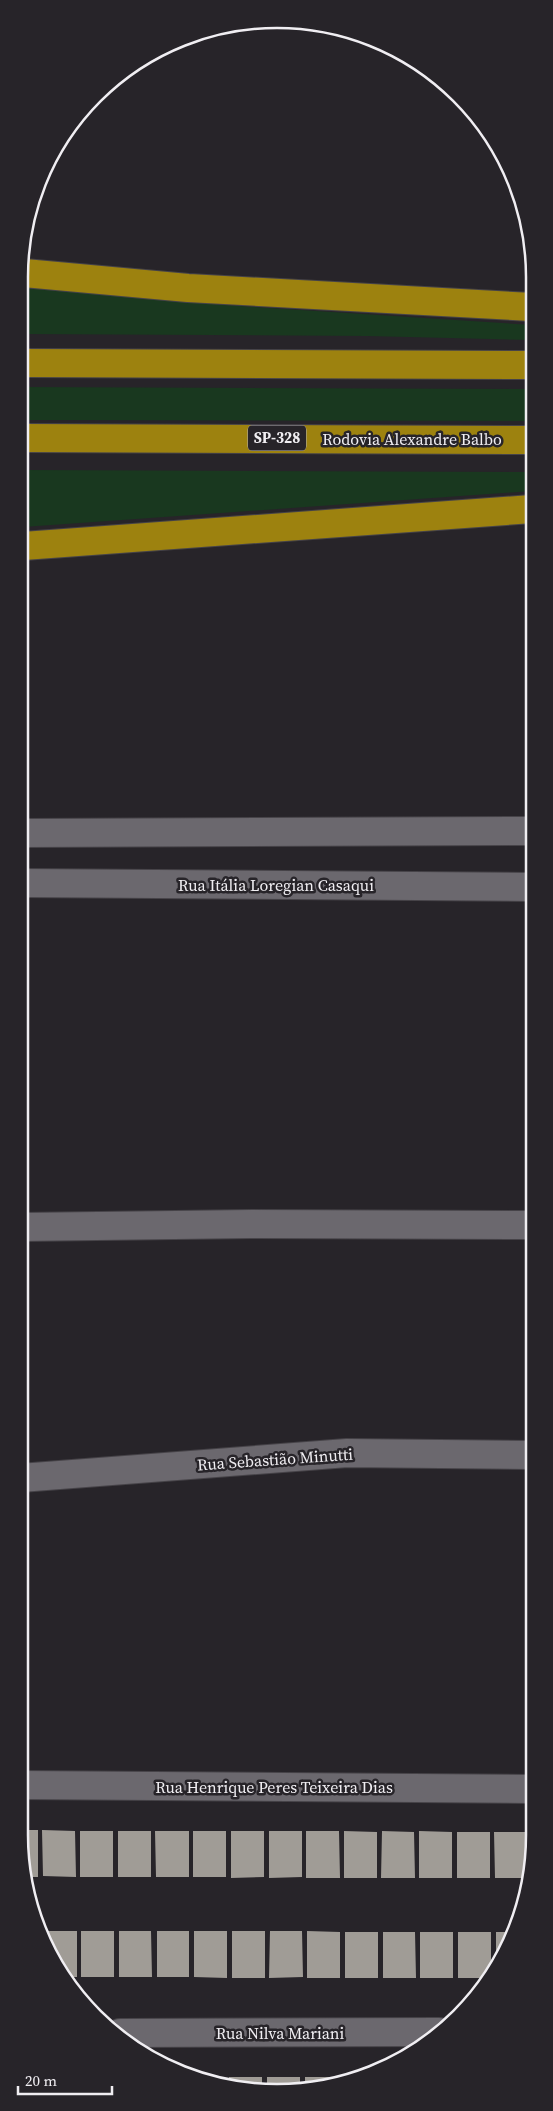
<svg xmlns="http://www.w3.org/2000/svg" width="553" height="2111" font-family="'Source Serif 4',serif">
<style>
.green{fill:#19381f}
.building{fill:#a09c96}
.lines{fill:none;stroke-linecap:round;stroke-linejoin:round}
.street-casing{stroke:#464348;stroke-width:30}
.highway-casing{stroke:#464348;stroke-width:30}
.street{stroke:#6b686e;stroke-width:28}
.highway{stroke:#9d820f;stroke-width:28}
.labels{text-anchor:middle;stroke-width:5;stroke-linejoin:round;paint-order:stroke}
.shield{fill:#272429;stroke:#b4b1b6;stroke-width:1}
.shield-label{font-size:15px;font-weight:bold;fill:#f0eef2}
.street-label{font-size:16px;fill:#f0eef2;stroke:#272429}
.rim{fill:none;stroke:#f0eef2;stroke-width:2.5}
</style>
<rect width="100%" height="100%" fill="#272429"/>
<path class="green" d="M23,285L224,305L532,325V340L367,336L23,334Z
M23,387L532,389V421L23,420Z
M23,470L532,472V491L23,527Z"/>
<path class="building" d="M19,1830H38V1877H27Z
M42,1830L75,1831L76,1877L43,1876Z
M80,1831H113V1877H80Z
M118,1831H151V1877H118Z
M155,1831H189V1877H156Z
M193,1831H226V1877H193Z
M231,1831H264V1877L231,1878Z
M269,1831H302V1877L269,1878Z
M306,1831H339L340,1878H306Z
M344,1831L377,1832V1878H344Z
M382,1831L414,1832L415,1878H381Z
M419,1831L452,1832V1878H419Z
M457,1832H490V1878H457Z
M494,1832H528V1878H495Z
M43,1931H77V1977H66L43,1941Z
M81,1931H114V1977H81Z
M119,1931H151L152,1977H119Z
M157,1931H189V1977H157Z
M194,1931H227V1978L194,1977Z
M232,1931H265V1978H232Z
M270,1931H302L303,1977L269,1978Z
M307,1931L340,1932V1978H307Z
M345,1932H378V1978H345Z
M383,1932H415L416,1978H383Z
M420,1932H453V1978H420Z
M458,1932H491V1973L487,1978H458Z
M496,1932H511L500,1964L496,1968Z
M207,2077H225V2082L207,2078Z
M229,2077H262V2091L229,2084Z
M267,2077H300V2086L267,2091Z
M305,2077H338V2081L305,2086Z
M342,2077H360V2078L342,2081Z"/>
<g class="lines">
<defs>
<path id="street" d="M22,833L531,831
M22,883L531,887
M21,1227L251,1224L530,1225
M20,1478L347,1453L530,1455
M19,1785L530,1789
M120,2033L439,2032"/>
<path id="highway" d="M24,273L188,288L532,307
M23,363L532,365
M23,438L532,440
M23,546L532,509"/>
</defs>
<use href="#street" class="street-casing"/>
<use href="#highway" class="highway-casing"/>
<use href="#street" class="street"/>
<use href="#highway" class="highway"/>
</g>
<g class="labels">
<rect class="shield" x="248" y="425.5" width="58" height="25" rx="4"/>
<g class="shield-label">
<text x="277" y="443">SP-328</text>
</g>
<g class="street-label">
<text x="412" y="445">Rodovia Alexandre Balbo</text>
<text x="276" y="891">Rua Itália Loregian Casaqui</text>
<text transform="translate(275 1459) rotate(-4)" y="6">Rua Sebastião Minutti</text>
<text x="274" y="1793">Rua Henrique Peres Teixeira Dias</text>
<text x="280" y="2039">Rua Nilva Mariani</text>
</g>
</g>
<path d="M0 0H553V2111H0ZM277 28H277A249 249 0 0 1 526 277V1835A249 249 0 0 1 277 2084H277A249 249 0 0 1 28 1835V277A249 249 0 0 1 277 28Z" fill="#272429" fill-rule="evenodd"/>
<path class="rim" d="M277 28H277A249 249 0 0 1 526 277V1835A249 249 0 0 1 277 2084H277A249 249 0 0 1 28 1835V277A249 249 0 0 1 277 28Z"/>
<path d="M18 2086v8h94v-8" fill="none" stroke="#f0eef2" stroke-width="2.5"/>
<text x="25" y="2086" font-size="15" fill="#f0eef2" stroke="#272429" stroke-width="4" paint-order="stroke">20 m</text>
</svg>
